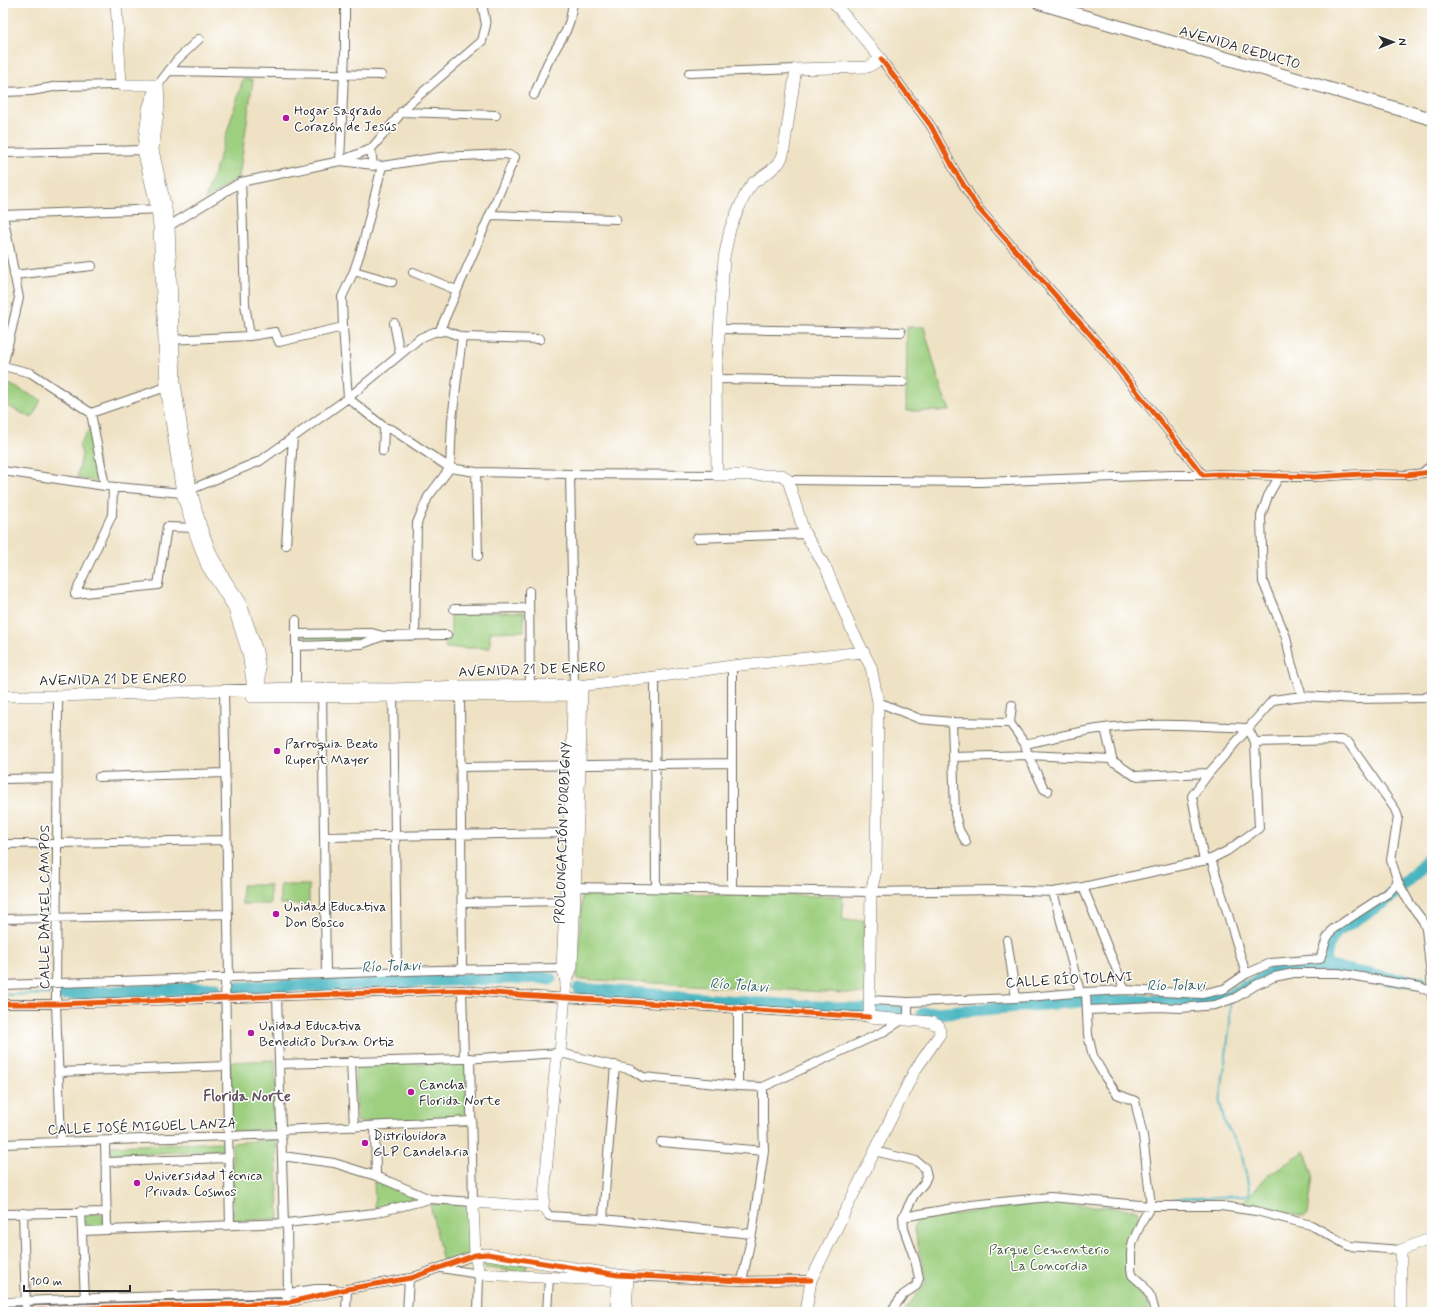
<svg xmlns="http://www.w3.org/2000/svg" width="1435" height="1315" font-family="Mynerve,sans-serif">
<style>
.green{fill:#9dcf7f;stroke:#647d55}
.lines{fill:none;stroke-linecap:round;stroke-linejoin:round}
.stream{stroke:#45b4bf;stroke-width:2}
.river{stroke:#45b4bf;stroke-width:13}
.street-casing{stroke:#706b61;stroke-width:10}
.secondary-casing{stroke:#706b61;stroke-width:12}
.primary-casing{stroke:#706b61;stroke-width:14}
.street{stroke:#fff;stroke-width:8}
.secondary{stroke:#fff;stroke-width:11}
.primary{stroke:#fff;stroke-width:12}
.cycleway-casing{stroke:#fff;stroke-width:8}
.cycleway{stroke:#e8590c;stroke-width:5}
.poi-dot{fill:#b5179e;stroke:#fff;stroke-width:1.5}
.labels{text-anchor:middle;stroke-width:3;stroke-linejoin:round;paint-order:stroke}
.street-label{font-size:14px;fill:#2b2b2b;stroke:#fff}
.poi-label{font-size:14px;fill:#2b2b2b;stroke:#fff;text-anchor:start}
.park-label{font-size:14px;fill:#4d5c44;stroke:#fff}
.water-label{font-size:15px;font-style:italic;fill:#356266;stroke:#fff}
.neighbourhood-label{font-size:15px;font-weight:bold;fill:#63535e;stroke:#fff}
</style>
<rect width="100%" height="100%" fill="#fff"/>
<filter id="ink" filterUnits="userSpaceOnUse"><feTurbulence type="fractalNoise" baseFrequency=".025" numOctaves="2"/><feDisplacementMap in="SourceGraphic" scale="8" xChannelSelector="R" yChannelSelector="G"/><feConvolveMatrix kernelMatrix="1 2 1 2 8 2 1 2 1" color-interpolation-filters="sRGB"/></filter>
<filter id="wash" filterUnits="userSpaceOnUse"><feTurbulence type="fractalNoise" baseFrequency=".012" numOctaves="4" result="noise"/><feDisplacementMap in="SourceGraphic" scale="16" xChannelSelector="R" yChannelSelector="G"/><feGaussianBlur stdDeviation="0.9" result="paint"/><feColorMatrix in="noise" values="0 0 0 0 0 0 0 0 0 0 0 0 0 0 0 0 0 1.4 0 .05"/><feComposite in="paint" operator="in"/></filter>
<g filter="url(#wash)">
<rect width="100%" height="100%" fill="#efe2c4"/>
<path class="green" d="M243,79L253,80L239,177L205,200L222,149Z
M907,327H924L941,389L950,411H906Z
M9,384L41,400L32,418L3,404V397Z
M90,428L97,459L99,478L94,481L77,478L82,454L79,445Z
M451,612H524V631L490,632V648H445L446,639L451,638Z
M301,636H366L361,642L301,643Z
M242,885H270V904H242Z
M280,885H309V905L280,904Z
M582,892L842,896L843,920H864V994L577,979Z
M275,1060L278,1129L232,1131L230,1062Z
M466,1062L468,1119L357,1122L355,1065Z
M276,1139L279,1219L233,1221L232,1143Z
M224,1142L226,1144V1148L224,1150L113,1155L110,1151L112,1146Z
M1305,1151L1313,1176L1308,1214L1304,1217L1242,1203L1268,1175Z
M374,1180L415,1198L375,1209Z
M1048,1202L1138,1210L1139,1215L1127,1244L1126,1273L1148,1305L1147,1312H903L926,1283L914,1226L917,1220Z
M459,1203L468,1204L469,1254L443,1262L430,1204Z
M95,1213L104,1216V1224L99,1228H91L85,1224L84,1220C87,1215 89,1214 95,1213Z
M484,1259L527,1264L526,1272L485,1268Z"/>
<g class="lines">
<path class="stream" d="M3,995L50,994
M1174,1199L1241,1196L1250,1194L1241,1151L1225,1123L1220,1103L1230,1023V1001"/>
<path class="river" d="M1403,885L1413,876L1432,854
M1324,966L1327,947L1336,932L1383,902L1393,894
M232,988L538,977L550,979
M579,989L751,1003L898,1012
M62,994L215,988
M923,1014L1081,1001H1208L1230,996L1272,973L1289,968L1324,966L1390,979L1420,982"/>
</g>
</g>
<g filter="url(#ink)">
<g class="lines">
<defs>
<path id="street" d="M345,3V53L340,161L382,166L440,157L506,154L515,157L439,332
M881,59L931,126L955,171L978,208L1104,350L1203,475L1218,474L1315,477L1362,474L1406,475L1432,472
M169,71L381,75
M689,73L796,69
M158,85L177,60L199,39
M3,92L31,91L59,86L121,85
M534,95L548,62L566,31L570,20L573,3
M401,112L496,115
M3,153L148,150
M373,166L371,149L409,104L482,41L486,25L482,3
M382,166L363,244L354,271L342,297L343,327L348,398L384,427L393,430L450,468L476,472L570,474L717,475
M241,182L243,229L245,304L250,336
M3,215L162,209
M490,215L616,219
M164,226H169L241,182L340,161L371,149
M354,271L392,282
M413,272L456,290
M14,275L92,266
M394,323L400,354
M719,329L901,332
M169,340L250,336L275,332L279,342L343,327
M3,366L31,373L91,413L166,387H171
M3,366L19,298L3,215
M716,379L903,382
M91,413L105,486
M383,451L384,427
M3,471L105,486L182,493L260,461L348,398L420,338L434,332L446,331L462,337L540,339
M476,472L478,556
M1422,473L1432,465
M570,474L574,684
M1280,475L1268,496L1261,516L1263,582L1286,637L1291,662L1302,696
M788,480L979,482L1172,475H1203
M697,538L806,534
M286,545L293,437
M529,591L530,685
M75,594L158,585L167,527L197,528
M75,594L112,515L113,487
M454,609L529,608
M296,620V693
M296,634L372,633L383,636L447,635
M415,636L417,523L428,497L450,468L452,420L462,337
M296,646L362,644L383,636
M732,666V889
M655,677L656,888
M224,691L229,978
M322,691L326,974
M460,691L462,970
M393,692L397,972
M58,696L56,1004L61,1142
M878,702L920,719L952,722L1010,723
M1012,705L1010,723L1025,744L1028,755L1044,789L1048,791
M952,722L955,814L959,830L966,842
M1105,728L1113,762
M1255,742L1340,740L1348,742L1395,809L1398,817L1391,860L1398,882L1409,902L1423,921L1426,929L1431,976L1432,999
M1025,744C1058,737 1091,728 1125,726C1165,723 1207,726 1248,728
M953,757L1028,755L1110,759L1135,776L1209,773
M460,767L731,763
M99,777L225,773
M3,779L58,778
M324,837L568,833
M3,844L226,840
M1211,859L1246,974
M1204,861L1192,796L1209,773L1273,700L1302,696L1357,699L1423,698L1432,695
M571,887L871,892L995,890L1053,892L1083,887L1211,859L1227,851L1259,828L1255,742L1248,728
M1083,887L1125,990
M1053,892L1080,992
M462,903L565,901
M3,919L228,914
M1007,940L1016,998
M225,978L230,1225
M3,985L438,970L562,968
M462,990L464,1059
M1086,992L1088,1035L1093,1056L1105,1077L1117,1094L1135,1101L1143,1136L1151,1206L1143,1219L1133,1241L1131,1252V1268L1132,1275L1143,1285L1151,1297L1155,1312
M277,996L284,1224
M870,1000L908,1002L1016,998L1086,992L1125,990L1202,994L1224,989L1246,974L1271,963L1320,959L1327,938L1333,929L1388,893L1398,882
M908,1002V1020
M3,1004H56L462,990L519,995L869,1017
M738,1009V1086
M1088,1010L1156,1007L1181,1008L1215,1005L1235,998L1256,985L1274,977L1294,973H1338L1420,987L1431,992
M351,1061L354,1127
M279,1064L464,1059L560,1053L632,1070L643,1077L738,1086L763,1087
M58,1072L227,1066
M375,1126L376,1176
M281,1130L472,1121
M105,1141L107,1230
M661,1142L764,1151
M3,1144L281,1134
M874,1151L916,1161L925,1168L927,1176L924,1183L914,1195L903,1217L904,1229L915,1260L919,1278L916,1286L903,1295L892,1310
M282,1156L334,1163L376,1176L430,1199
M106,1162L229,1158
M543,1207L549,1216L603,1219L752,1234
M81,1211L85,1299
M23,1213L26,1306
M3,1214L107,1212
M903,1217L971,1205L1050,1197L1151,1206H1221L1256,1211L1311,1225L1349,1246L1401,1250
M603,1219L615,1065
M82,1231L287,1223L375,1213L430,1199L473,1202L470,1058
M441,1268L479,1274L478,1312
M628,1276L742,1281L811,1280
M742,1281L752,1234L764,1151L763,1120V1087L883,1032L902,1020
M3,1302L94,1298L288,1293L316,1289H334
M3,1312L95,1308L286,1303L347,1289L411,1278L475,1255
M285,1312L288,1293L287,1223
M346,1312L347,1289
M407,1312L409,1279
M547,1312L549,1278"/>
<path id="secondary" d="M116,3L121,85H158
M158,85L153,94L148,109L143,150L157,209L159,226L166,387L182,493L193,528L207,566L233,606L248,653L252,681V697
M158,85L159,105L153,150L166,209L169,226L175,383L191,490L201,527L212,556L226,581L240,601L257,651L260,672V697
M582,685L580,765L572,967L566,982L560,1053L556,1061L543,1207L473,1202L475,1255L479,1274L627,1281
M3,696H58L296,688L393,689L460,686L586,685L655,677L732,666L864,652
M255,697L582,695
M566,982L562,968L572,765L573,687
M475,1255L487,1254L618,1275L628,1276L626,1312
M617,1312L618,1275
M806,1312L811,1280L914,1072L940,1034L939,1026L931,1022L869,1017L871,892L876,871L878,702L871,667L850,626L826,568L804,532L788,480L782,475H717L716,379L724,258L730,229L737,212L747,191L753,183L770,171L779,163L783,155L796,69L868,67L881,59L834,3
M1401,1312V1250L1432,1238"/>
<path id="primary" d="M1039,3L1432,119"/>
</defs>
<use href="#street" class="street-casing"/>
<use href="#secondary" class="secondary-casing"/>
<use href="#primary" class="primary-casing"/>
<use href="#street" class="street"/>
<use href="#secondary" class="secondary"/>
<use href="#primary" class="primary"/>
<defs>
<path id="cycleway" d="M881,59L931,126L955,171L978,208L1104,350L1203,475L1218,474L1315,477L1362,474L1406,475L1432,472
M3,1004H56L462,990L519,995L869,1017
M3,1312L95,1308L286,1303L347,1289L411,1278L475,1255L487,1254L618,1275L742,1281L811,1280"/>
</defs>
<use href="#cycleway" class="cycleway-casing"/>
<use href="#cycleway" class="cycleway"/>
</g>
</g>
<g class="poi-dot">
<circle cx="286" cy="118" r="4"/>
<circle cx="277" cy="751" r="4"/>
<circle cx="276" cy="914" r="4"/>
<circle cx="251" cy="1033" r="4"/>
<circle cx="411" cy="1092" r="4"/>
<circle cx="365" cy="1143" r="4"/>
<circle cx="137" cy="1183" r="4"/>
</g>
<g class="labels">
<g class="street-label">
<text transform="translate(1240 47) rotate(16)" y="5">AVENIDA REDUCTO</text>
<text transform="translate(532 669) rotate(-2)" y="5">AVENIDA 21 DE ENERO</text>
<text transform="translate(113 679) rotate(-1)" y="5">AVENIDA 21 DE ENERO</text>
<text transform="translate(562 833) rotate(-88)" y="5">PROLONGACIÓN D'ORBIGNY</text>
<text transform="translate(44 907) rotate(-90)" y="5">CALLE DANIEL CAMPOS</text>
<text transform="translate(1069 979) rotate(-3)" y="5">CALLE RÍO TOLAVI</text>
<text transform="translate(142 1126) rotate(-2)" y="5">CALLE JOSÉ MIGUEL LANZA</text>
</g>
<g class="poi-label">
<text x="294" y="115">Hogar Sagrado<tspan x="294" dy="16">Corazón de Jesús</tspan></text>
<text x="285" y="748">Parroquia Beato<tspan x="285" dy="16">Rupert Mayer</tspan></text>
<text x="284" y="911">Unidad Educativa<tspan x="284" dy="16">Don Bosco</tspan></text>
<text x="259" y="1030">Unidad Educativa<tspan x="259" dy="16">Benedicto Duran Ortiz</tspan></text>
<text x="419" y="1089">Cancha<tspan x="419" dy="16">Florida Norte</tspan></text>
<text x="373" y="1140">Distribuidora<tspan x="373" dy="16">GLP Candelaria</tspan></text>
<text x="145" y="1180">Universidad Técnica<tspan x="145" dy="16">Privada Cosmos</tspan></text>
</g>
<g class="park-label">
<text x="1049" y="1254">Parque Cementerio<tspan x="1049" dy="16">La Concordia</tspan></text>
</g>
<g class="water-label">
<text transform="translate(391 966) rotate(-2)" y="5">Río Tolavi</text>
<text transform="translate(739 985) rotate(4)" y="5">Río Tolavi</text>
<text transform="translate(1176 985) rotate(-1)" y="5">Río Tolavi</text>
</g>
<g class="neighbourhood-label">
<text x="247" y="1101">Florida Norte</text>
</g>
</g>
<rect width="1435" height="1315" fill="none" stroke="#fff" stroke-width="16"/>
<g transform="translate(1393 42) rotate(89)" stroke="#ffffff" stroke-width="3" paint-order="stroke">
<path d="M0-3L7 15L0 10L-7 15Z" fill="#2b2b2b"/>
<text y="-6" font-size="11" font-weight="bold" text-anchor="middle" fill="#2b2b2b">N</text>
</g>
<path d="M24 1285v6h106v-6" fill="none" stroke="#2b2b2b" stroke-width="2"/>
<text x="30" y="1285" font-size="12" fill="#2b2b2b" stroke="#ffffff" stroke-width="3" paint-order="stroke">100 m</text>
</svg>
